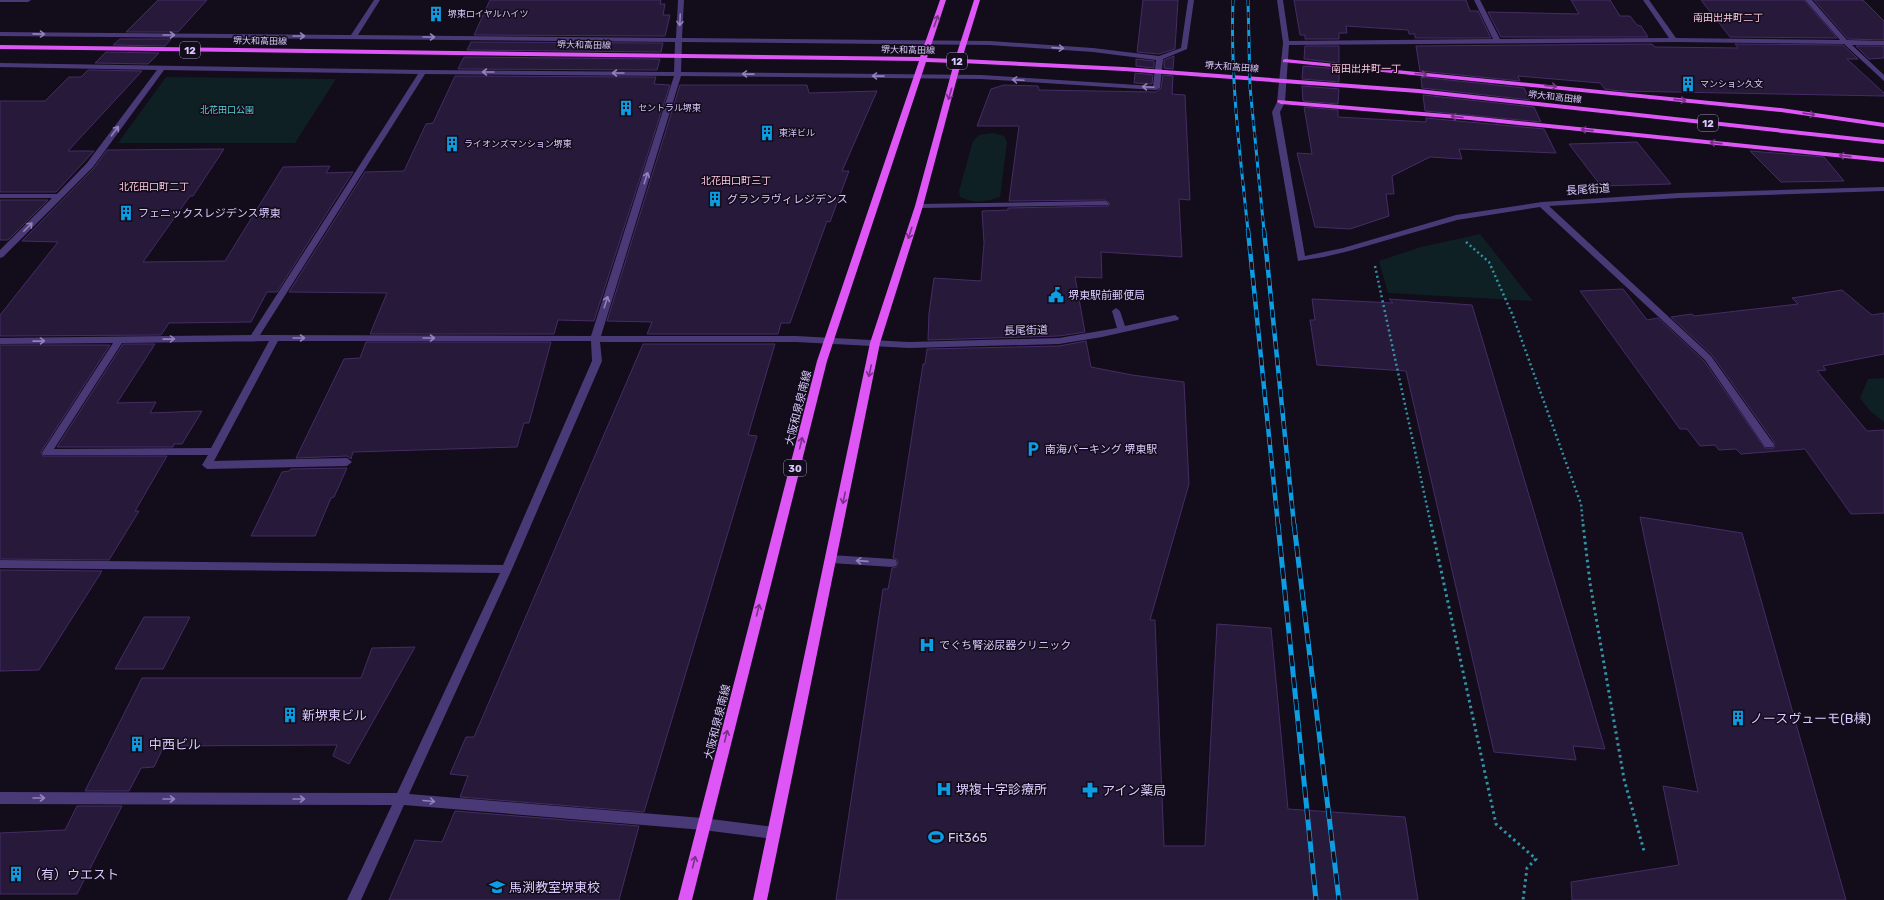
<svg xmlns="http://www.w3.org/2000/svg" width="1884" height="900" font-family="Rubik,'Noto Sans JP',sans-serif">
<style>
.green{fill:#0f2024}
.building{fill:#27193a;stroke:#452c65}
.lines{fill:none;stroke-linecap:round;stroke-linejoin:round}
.path-far1{stroke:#3392a5;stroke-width:2.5;stroke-dasharray:2 3;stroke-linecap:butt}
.path{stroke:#3392a5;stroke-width:3;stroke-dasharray:2.5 3.5;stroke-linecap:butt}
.minor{fill:#4a3977;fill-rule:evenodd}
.major{fill:#de56f5;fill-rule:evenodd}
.rail-far2-casing{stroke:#0d9de3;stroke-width:3}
.rail-far1-casing{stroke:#0d9de3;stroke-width:4.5}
.rail-casing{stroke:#0d9de3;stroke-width:5}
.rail-far2{stroke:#120c1b;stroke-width:2;stroke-dasharray:6;stroke-linecap:butt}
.rail-far1{stroke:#120c1b;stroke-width:3;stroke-dasharray:8;stroke-linecap:butt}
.rail{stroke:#120c1b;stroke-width:3.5;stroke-dasharray:11;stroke-linecap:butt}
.oneway{stroke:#9281ba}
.oneway2{stroke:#783188}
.labels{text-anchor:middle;stroke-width:3;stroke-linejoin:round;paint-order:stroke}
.far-poi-label{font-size:9px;fill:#dac9fc;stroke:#120c1b;text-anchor:start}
.far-street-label{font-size:9px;fill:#dac9fc;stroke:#120c1b}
.far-park-label{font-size:9px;fill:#5ad6d3;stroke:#120c1b}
.far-neighbourhood-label{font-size:10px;fill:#fccadf;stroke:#120c1b}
.shield{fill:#120c1b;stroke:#9e90b8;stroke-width:1}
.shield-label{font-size:10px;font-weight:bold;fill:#dac9fc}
.street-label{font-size:11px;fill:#dac9fc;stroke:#120c1b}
.poi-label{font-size:11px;fill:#dac9fc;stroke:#120c1b;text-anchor:start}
.near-poi-label{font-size:13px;fill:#dac9fc;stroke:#120c1b;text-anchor:start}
</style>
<rect width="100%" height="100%" fill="#120c1b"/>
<path class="green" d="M166,77L336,79L295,143H118Z
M993,133L1004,136L1007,142L1000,197C985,202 975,204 960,197L959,191L973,141L979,135Z
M1480,234L1533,301L1388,293L1379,261L1421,247Z
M1884,378V422L1870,411L1860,398L1868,379Z"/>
<path class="building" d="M158,0H207L178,32H126Z
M490,0H661L660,4H665L663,15H670L665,36L474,35Z
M1143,0H1178L1175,49L1159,54L1137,52Z
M1294,0H1466L1470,11H1478L1491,38H1415V34H1409L1408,30L1346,26L1347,33H1339V39H1305V35H1300Z
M1571,0H1610L1620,16H1630L1637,25L1641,26L1648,37H1501L1488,12L1579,14Z
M1701,0H1804L1837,38L1730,37Z
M1814,0H1863L1884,21V40L1848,39Z
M120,39H171L165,46L113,45Z
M471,42L663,43L661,52L467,50Z
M1652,44L1655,47L1738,48L1735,44L1843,45L1858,59H1847L1884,93V96L1620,91L1605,89L1600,83L1518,76L1520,81L1420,71L1416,46Z
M1305,46H1339V63L1304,59Z
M1856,46H1884V58L1869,59Z
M106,52L159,53L148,64L95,63Z
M1174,56L1173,69L1164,68V60Z
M464,57L660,59L657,70L458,69Z
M1136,59L1154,61V68L1136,66Z
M1303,66L1339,69V82L1302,79Z
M88,70L142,71L68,151H94L56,192H0V101H45L69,77H81Z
M1135,73L1153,75L1152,84L1134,83Z
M1163,75L1173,76L1172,94L1185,95L1190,200L1179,199L1182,257L1101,252L1102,278L1075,277L1085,332L1059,336L928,340L929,313L934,278L981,281L984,243L982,211L1008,210V208L1108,206L1110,204L1105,200L1009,201L1019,126H977L991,89L1004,85L1038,86L1039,90L1156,92L1161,88Z
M455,76L656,77L654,84L670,85L594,321L558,320L554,334H370L387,293L289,292L365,172L404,171L426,124L433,123Z
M1421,77L1524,88L1530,100L1422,88Z
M680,85H807L809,93L877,91L842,171H849L830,222L827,221L790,323H781L778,334H647L652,322L607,321Z
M1302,86L1339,89L1338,104L1303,101Z
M1423,95L1534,107L1541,122L1425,111Z
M1304,107L1338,110V117L1426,122V118L1544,129L1556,153L1459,149L1462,159L1430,157L1392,176L1394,194H1386L1389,216L1350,229L1315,227L1297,153L1312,154Z
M1637,142L1671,184L1601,186L1569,144Z
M224,149L193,196H190L143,262L225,261L283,167L330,166L326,173L353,172L277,292H267L251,322L169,323L161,335L0,336V315L58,242L22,241L94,168L107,150Z
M1750,151L1824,157L1844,181L1781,182Z
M0,200H48L8,240H0Z
M1623,289L1647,320L1658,318L1704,361L1765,448H1774V442L1712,355L1671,317L1692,314L1694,316L1798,304L1792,298L1842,290L1872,315L1884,313V354L1823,366L1826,370L1817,371L1867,431L1884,430V513L1851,514L1805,449L1741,454L1736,449L1719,450L1715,445L1700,446L1687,429H1680L1580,291Z
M1312,299L1393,303L1389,299L1472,305L1605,749L1573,746L1576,760L1494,752L1406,371L1317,365L1310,320H1315Z
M1086,341L1091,367L1132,375L1184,382L1189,484L1150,620H1155L1164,846H1205L1217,624L1271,628L1288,809L1405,817L1418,900H836L883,589H888L892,568L896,567L898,563L897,560L893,558L923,364H925L927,349L1059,346Z
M366,342H551L529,423H524L517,447L353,452L351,459L347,456L296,458L344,359L360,358Z
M123,344H155L117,403L156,402L150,413L202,411L182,444H174L173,447H57Z
M643,344H775L748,435L757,436L644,812L460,797L468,776L450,774L466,737H474Z
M0,345H110L41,452L43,456H167L135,511H139L109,560L0,559Z
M347,468L334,497L331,498L315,536H251L282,472L289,471L291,469Z
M1640,517L1742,533L1846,900H1572L1571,882L1679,865L1663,786L1698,792Z
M0,570L102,571L39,670L0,671Z
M144,617H190L163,669H115Z
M415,647L349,764L333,756L337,745L164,746L154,767L141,768L129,791H85L142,678H361L372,648Z
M77,806H122L77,894H0V833L65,830Z
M455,811L639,826L619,900H389L415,840L442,842Z"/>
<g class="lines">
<path class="path-far1" d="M1466,242L1489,262L1513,316L1581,504L1583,525
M1375,266L1431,525"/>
<path class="path" d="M1431,524L1496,824L1536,859L1527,868L1523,900
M1583,524L1590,583L1624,779L1644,851"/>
<path class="minor" d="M0,0H31L28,2H0Z
M374,0H380L358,35L676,38L678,0H684L682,38L990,41L1093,48L1159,56L1181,48L1188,0H1194L1187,49L1163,59L1160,88L1156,90L981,79L681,76L601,336H796L909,342L1059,338L1117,328L1112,311L1116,308L1120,311L1125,326L1175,315L1179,318L1178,320L1102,337L1059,344L909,348L796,342H600L602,361L512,569L409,794L703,818L774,827L779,829L780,833L779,837L774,839L703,830L404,805L361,900H347L392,805L0,804V792L397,793L500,573L0,568V560L503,565L592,361L591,341H278L214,461L347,458L352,462L347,466L207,469L202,465L208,455H43L42,453L43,451L113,343L0,344V338L251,335L418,74L164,70L93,167L3,257L0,258V250L52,198H0V194H57L87,163L157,70L0,67V63L423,70L674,72L675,42L0,36V32L351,35ZM682,42L990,45L1093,52L1156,60L1153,86L981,75L681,72ZM425,74L674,76L591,336L260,335ZM269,341L211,448L54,449L122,343Z
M1277,0H1283L1289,41L1493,39L1474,0H1480L1500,39L1669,38L1643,0H1649L1676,38L1840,40L1805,0H1812L1847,40L1884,41V45H1852L1884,75V81L1844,44L1674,42L1289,45L1285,102L1280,112L1305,256L1343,248L1456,215L1542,202L1679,193L1884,187V191L1679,198L1549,206L1711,356L1773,443L1774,445L1773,447H1765L1705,360L1540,207L1457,220L1349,251L1324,257L1298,261L1272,112L1277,102L1283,43Z
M1105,201L1109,203L1108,205L919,208L915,206L919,204Z
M831,555L892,559L896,560L897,563L896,566L892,567L831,563L827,562L826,559L827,556Z"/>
<path class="major" d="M940,0H946L927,58L955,59L974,0H980L962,59L1124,67L1418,89L1884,140V144L1418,93L1124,71L961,63L923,206L880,343L767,900H753L870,343L915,206L954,63L926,62L827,361L692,900H678L817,361L919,61L0,49V45L920,57Z
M1285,59L1781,108L1884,123V127L1781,112L1283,62V60Z
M1278,100L1470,116L1884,158V162L1470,120L1281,104L1277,102Z"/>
<defs>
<path id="rail-far2" d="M1233,0C1230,77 1240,154 1248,231
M1248,0L1250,87L1264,231"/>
<path id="rail-far1" d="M1248,230L1278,525
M1264,230L1294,525"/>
<path id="rail" d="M1278,524L1316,900
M1294,524L1339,900"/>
</defs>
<use href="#rail-far2" class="rail-far2-casing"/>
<use href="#rail-far1" class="rail-far1-casing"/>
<use href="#rail" class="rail-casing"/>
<use href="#rail-far2" class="rail-far2"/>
<use href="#rail-far1" class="rail-far1"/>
<use href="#rail" class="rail"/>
</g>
<defs><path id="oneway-shaft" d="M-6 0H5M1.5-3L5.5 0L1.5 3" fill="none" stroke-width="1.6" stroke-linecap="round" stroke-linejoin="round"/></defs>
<g class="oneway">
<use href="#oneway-shaft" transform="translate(680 20) rotate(93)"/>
<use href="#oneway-shaft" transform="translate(39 34) rotate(1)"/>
<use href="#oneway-shaft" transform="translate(169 35)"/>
<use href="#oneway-shaft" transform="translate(299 36)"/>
<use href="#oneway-shaft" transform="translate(429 37)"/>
<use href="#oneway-shaft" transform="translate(1058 48) rotate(4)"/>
<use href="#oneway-shaft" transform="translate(488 72) rotate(-180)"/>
<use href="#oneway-shaft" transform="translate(618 73) rotate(-180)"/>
<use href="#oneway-shaft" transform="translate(748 74) rotate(-179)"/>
<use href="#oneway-shaft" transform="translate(878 76) rotate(-179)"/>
<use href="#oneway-shaft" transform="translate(1018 80) rotate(-177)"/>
<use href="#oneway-shaft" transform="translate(1148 87) rotate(-177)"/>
<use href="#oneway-shaft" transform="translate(115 131) rotate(-53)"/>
<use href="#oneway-shaft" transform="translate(646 178) rotate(-72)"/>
<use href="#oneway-shaft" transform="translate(28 227) rotate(-45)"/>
<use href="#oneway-shaft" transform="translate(606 302) rotate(-72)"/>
<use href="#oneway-shaft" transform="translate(299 338)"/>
<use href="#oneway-shaft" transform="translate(429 338)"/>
<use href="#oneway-shaft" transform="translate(169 339) rotate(-1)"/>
<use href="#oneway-shaft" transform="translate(39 341) rotate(-1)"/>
<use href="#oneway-shaft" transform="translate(862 561) rotate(-176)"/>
<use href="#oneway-shaft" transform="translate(39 798)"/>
<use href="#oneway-shaft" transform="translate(169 799)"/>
<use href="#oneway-shaft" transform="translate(299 799)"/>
<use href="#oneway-shaft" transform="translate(429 801) rotate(5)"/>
</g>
<g class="oneway2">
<use href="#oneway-shaft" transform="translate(936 21) rotate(-71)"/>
<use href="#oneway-shaft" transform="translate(1421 74) rotate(5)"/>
<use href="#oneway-shaft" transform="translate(1551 86) rotate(5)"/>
<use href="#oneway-shaft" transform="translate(950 94) rotate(106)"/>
<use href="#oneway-shaft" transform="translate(1680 100) rotate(6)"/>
<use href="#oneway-shaft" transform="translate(1809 114) rotate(8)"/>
<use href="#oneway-shaft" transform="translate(1457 117) rotate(-175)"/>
<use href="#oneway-shaft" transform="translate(1587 130) rotate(-174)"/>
<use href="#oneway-shaft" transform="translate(1716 143) rotate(-174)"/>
<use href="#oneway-shaft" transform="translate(1845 156) rotate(-174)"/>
<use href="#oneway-shaft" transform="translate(910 233) rotate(108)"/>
<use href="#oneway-shaft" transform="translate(870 371) rotate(102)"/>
<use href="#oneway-shaft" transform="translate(801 443) rotate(-76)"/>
<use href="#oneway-shaft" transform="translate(844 498) rotate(102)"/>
<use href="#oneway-shaft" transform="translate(758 610) rotate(-76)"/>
<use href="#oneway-shaft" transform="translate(726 736) rotate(-76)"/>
<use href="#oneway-shaft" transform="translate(694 862) rotate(-76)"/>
</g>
<defs>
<symbol id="building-bare" viewBox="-9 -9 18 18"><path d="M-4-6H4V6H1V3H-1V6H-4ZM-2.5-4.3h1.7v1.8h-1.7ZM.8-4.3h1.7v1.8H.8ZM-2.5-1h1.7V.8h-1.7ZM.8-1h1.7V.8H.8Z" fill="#0d9de3" stroke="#120c1b" stroke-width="2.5" paint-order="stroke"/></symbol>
<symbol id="civic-bare" viewBox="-9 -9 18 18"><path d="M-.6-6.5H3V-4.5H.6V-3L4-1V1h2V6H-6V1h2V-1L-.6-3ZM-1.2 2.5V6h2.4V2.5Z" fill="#0d9de3" stroke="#120c1b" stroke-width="2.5" paint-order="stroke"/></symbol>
<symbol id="parking-bare" viewBox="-9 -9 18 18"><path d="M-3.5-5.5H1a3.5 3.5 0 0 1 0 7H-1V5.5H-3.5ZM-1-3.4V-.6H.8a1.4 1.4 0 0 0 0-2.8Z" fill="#0d9de3" stroke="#120c1b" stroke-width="2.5" paint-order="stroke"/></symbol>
<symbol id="hospital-bare" viewBox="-9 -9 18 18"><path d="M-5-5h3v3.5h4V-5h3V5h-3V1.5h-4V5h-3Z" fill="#0d9de3" stroke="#120c1b" stroke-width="2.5" paint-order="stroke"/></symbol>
<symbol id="pharmacy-bare" viewBox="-9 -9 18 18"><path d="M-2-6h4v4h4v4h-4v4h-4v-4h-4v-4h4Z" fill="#0d9de3" stroke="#120c1b" stroke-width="2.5" paint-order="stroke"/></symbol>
<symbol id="stadium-bare" viewBox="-9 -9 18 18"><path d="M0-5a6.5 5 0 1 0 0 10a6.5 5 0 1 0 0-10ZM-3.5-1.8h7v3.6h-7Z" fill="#0d9de3" stroke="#120c1b" stroke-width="2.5" paint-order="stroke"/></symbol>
<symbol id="school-bare" viewBox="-9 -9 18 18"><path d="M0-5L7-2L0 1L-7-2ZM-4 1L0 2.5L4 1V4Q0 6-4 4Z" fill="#0d9de3" stroke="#120c1b" stroke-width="2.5" paint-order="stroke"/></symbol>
</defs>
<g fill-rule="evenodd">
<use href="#building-bare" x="425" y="3" width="22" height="22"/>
<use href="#building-bare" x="1677" y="73" width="22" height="22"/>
<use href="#building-bare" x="615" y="97" width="22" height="22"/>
<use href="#building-bare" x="756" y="122" width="22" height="22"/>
<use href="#building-bare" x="441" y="133" width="22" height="22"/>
<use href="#building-bare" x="704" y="188" width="22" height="22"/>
<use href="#building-bare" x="115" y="202" width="22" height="22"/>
<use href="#civic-bare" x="1045" y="284" width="22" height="22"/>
<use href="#parking-bare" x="1022" y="438" width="22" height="22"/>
<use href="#hospital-bare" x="916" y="634" width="22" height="22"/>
<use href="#building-bare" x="279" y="704" width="22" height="22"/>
<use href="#building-bare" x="1727" y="707" width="22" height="22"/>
<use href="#building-bare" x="126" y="733" width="22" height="22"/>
<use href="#hospital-bare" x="933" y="778" width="22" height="22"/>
<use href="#pharmacy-bare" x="1079" y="779" width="22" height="22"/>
<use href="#stadium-bare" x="925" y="826" width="22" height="22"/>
<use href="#building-bare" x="5" y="863" width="22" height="22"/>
<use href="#school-bare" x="486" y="876" width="22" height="22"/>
</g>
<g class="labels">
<g class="far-poi-label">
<text x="448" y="17">堺東ロイヤルハイツ</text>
<text x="1700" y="87">マンション久文</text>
<text x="638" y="111">セントラル堺東</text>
<text x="779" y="136">東洋ビル</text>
<text x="464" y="147">ライオンズマンション堺東</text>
</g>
<g class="far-street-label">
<text transform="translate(260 41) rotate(1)" y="3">堺大和高田線</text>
<text transform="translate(584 45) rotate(1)" y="3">堺大和高田線</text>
<text transform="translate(908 50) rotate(1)" y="3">堺大和高田線</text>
<text transform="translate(1232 67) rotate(4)" y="3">堺大和高田線</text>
<text transform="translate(1555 97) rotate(6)" y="3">堺大和高田線</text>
</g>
<g class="far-park-label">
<text x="227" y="113">北花田口公園</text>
</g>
<g class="far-neighbourhood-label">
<text x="1728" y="21">南田出井町二丁</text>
<text x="1366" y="72">南田出井町一丁</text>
<text x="736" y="184">北花田口町三丁</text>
<text x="154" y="190">北花田口町二丁</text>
</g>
<g class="shield">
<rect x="180" y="42" width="20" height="16" rx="3"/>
<rect x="947" y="53" width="20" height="16" rx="3"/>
<rect x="1698" y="115" width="20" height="16" rx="3"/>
<rect x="784" y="460" width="22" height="16" rx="3"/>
</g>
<g class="shield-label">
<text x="190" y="54">12</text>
<text x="957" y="65">12</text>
<text x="1708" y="127">12</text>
<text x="795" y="472">30</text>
</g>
<g class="street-label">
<text transform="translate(1588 189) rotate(-4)" y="4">長尾街道</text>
<text transform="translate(1026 330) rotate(-1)" y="4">長尾街道</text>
<text transform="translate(798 408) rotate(-76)" y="4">大阪和泉泉南線</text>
<text transform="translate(717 722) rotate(-76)" y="4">大阪和泉泉南線</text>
</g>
<g class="poi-label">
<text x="727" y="203">グランラヴィレジデンス</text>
<text x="138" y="217">フェニックスレジデンス堺東</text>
<text x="1068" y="299">堺東駅前郵便局</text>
<text x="1045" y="453">南海パーキング 堺東駅</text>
<text x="939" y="649">でぐち腎泌尿器クリニック</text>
</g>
<g class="near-poi-label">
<text x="302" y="720">新堺東ビル</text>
<text x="1750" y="723">ノースヴューモ(B棟)</text>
<text x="149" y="749">中西ビル</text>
<text x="956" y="794">堺複十字診療所</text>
<text x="1102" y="795">アイン薬局</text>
<text x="948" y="842">Fit365</text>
<text x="28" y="879">（有）ウエスト</text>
<text x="509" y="892">馬渕教室堺東校</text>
</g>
</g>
</svg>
